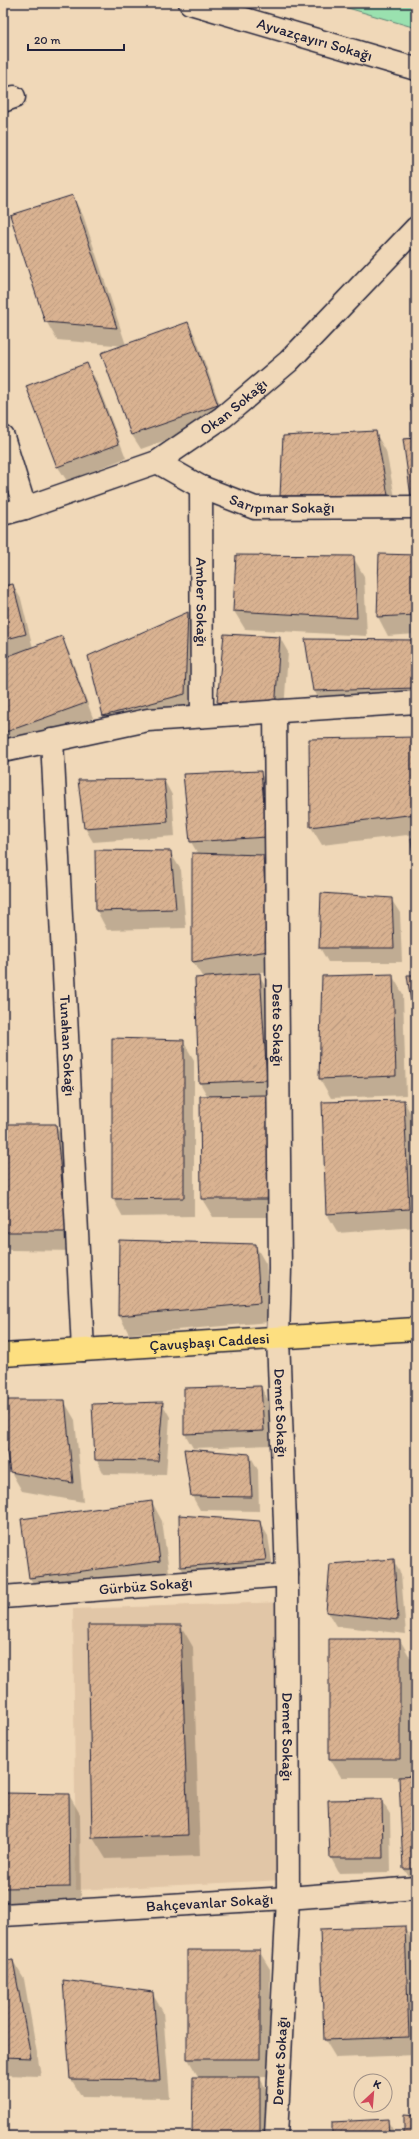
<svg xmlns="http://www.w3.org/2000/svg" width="419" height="2139" font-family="Itim,sans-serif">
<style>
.built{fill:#e1c6a7}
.grass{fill:#9ae1af;stroke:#5e8275}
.shadow{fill:#0003}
.building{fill:url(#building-hatch);stroke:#22223b}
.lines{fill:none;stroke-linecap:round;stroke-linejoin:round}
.pedestrian-casing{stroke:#22223b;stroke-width:25}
.minor-casing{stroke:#22223b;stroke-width:25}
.primary-casing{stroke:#22223b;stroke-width:25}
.pedestrian{stroke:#f0d8b8;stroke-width:22}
.minor{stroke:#f0d8b8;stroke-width:22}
.primary{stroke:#fddf80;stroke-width:22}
.labels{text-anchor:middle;stroke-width:3;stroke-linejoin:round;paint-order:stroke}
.street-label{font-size:15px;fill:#22223b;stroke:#f0d8b8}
</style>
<defs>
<pattern id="building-hatch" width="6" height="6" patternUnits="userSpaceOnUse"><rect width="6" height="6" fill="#d9b291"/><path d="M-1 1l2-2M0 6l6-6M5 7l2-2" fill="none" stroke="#ba997e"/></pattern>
</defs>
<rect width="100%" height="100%" fill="#f0d8b8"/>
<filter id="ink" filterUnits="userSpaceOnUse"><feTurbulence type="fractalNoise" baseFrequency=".025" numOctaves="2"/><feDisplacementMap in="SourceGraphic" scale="8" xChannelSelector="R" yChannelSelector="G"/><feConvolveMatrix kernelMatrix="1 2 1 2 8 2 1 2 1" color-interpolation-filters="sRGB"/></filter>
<g filter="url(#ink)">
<path class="built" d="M283,1602V1880L76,1890L73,1609Z"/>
<path class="grass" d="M331,3H416V28Z"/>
<path class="shadow" d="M72,196L83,215L126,345L188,323L196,338L225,419L141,449L132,435L103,354L125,346L57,340L46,321Z
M416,360V417L412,411Z
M86,364L95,378L126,458L67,481L58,467L27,387Z
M375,432L386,451L398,513L292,514L281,496Z
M380,555L416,556V634L388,636L378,617Z
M353,557L364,576L367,636L245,629L234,611Z
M13,585L21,599L33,648L61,638L69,652L93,718L8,748L3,740V659L14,655L3,656V587Z
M188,613L198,631L195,713L115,734L104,716L89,657Z
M280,638L288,652L283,725L226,716L218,702Z
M416,641V707L324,709L314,690Z
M416,738V834L322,845L311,827Z
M260,772L271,790L277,855L262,856L273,874L279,970L253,973L254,975H259L270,993L284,1217H213L202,1199L208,1097L200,1083L203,978L193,962V854H198L191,842Z
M164,780L172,795L175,836L93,842L85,828Z
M170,852L181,870L186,928L107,930L97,911Z
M322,894L391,899L400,913L402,962H328L320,948Z
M392,975L403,994L406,1095L331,1098L320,1079L323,977Z
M183,1041L194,1060V1216L123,1217L113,1199Z
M404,1101L414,1120L416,1227L338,1233L327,1214L323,1103Z
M3,1125H55L66,1144L77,1251L10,1250L3,1238Z
M255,1245L266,1264L270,1322L129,1334L119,1315Z
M261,1387L269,1402L272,1445L193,1448L185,1434Z
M3,1401H64L75,1420L83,1502L22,1491L11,1472L3,1422Z
M162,1403L170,1417L166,1475L104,1474L96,1459Z
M250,1455L258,1470L259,1511L200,1510L192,1496Z
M152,1502L162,1521L170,1579L41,1597L30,1578L22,1520Z
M180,1516L259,1521L268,1536L274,1575L189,1581L181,1567Z
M393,1560L401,1574L406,1634L336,1626L327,1611Z
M181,1626L193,1647L200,1856L106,1859L93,1838Z
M400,1640L411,1659V1777H416V1888L404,1869L400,1777H341L330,1759Z
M3,1794L69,1795L80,1814L81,1905L3,1906Z
M381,1800L390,1814L391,1872L339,1873L331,1858L329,1801Z
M404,1927L415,1946L416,2055L336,2058L325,2040Z
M259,1951L270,1969V2077H259L271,2097L270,2136H193L199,2078L188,2059Z
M13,1961L24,1979L41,2076L3,2075V1962Z
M152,1993L163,2012L170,2098L82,2097L71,2079Z
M387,2120L397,2136H333Z"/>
<path class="building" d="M73,195L117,328L45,322L10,215Z
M188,322L218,405L131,435L101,353Z
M411,359H416V411H411Z
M87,363L119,444L57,467L26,386Z
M376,431L388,495L280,496L283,436Z
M416,438V496L411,497L403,439Z
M379,554L416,555V615L377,617Z
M236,555L354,556L357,618L233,611Z
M13,584L26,634L3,640V586Z
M188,612L185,694L103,716L88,656Z
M224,634L280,637L275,711L217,702Z
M62,636L86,703L3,733V658Z
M305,639L416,640V688L313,691Z
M416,737V814L310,827L309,739Z
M261,771L267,837L190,842L183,774Z
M164,779L168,822L84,828L78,780Z
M411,838H416V887Z
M95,850L171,851L176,909L96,911Z
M192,853L263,855L269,951L192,962Z
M321,893L392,898L394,948H319Z
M260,973L267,1080L199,1083L195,978Z
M393,974L396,1076L319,1079L322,976Z
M407,975H416V1037Z
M112,1038L184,1040V1198L112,1199Z
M269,1095L273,1199H201L200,1096Z
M404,1100L409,1209L326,1214L322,1102Z
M3,1124H56L67,1232H3Z
M119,1240L256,1244L260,1303L118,1316Z
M261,1386L264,1431L184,1434V1388Z
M3,1400H65L73,1483L10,1472L3,1429Z
M163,1402L158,1461L95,1460L92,1404Z
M184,1449L250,1454L252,1497L191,1496Z
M152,1501L160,1561L29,1578L21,1519Z
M179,1515L260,1521L266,1560L180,1567Z
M394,1559L398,1620L326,1612L330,1564Z
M88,1625H181L188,1835L92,1838Z
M329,1639H400V1759H329Z
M416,1776V1869H403L399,1777Z
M3,1793L69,1794L70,1887L3,1888Z
M382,1799L383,1858H330L328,1800Z
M405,1926L409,2037L324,2040L320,1929Z
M187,1950H260V2059H187Z
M13,1960L31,2058L3,2057V1961Z
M63,1980L153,1992L160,2080L70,2079Z
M193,2077H260V2136H192Z
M404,2115L416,2116V2136H404Z
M388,2119L389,2136H332V2122Z
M3,2132L19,2133V2136H3Z"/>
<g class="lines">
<defs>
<g id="pedestrian">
<path id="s1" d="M52,740L83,1350"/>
</g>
<g id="minor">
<path id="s2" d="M190,3L416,69"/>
<path d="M3,101L14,97"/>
<path d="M3,437L25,508"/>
<path id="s3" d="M157,462L201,487L255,508L416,507"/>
<path id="s4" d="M201,487L202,716"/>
<path id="s5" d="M3,514L25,508L157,462L223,417L289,361L416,228"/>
<path id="s6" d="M275,711L280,1269L278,1338L287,1575L288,1898L276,2136"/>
<path d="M3,751L148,720L416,702"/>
<path id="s7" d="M3,1597L287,1575"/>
<path id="s8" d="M3,1915L288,1898L416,1888"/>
</g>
<g id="primary">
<path id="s9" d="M3,1355L416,1329"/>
</g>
</defs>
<use href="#pedestrian" class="pedestrian-casing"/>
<use href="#minor" class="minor-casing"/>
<use href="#primary" class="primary-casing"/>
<use href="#pedestrian" class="pedestrian"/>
<use href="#minor" class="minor"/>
<use href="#primary" class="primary"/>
</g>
</g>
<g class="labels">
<g class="street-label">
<text dy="5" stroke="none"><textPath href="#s2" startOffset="130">Ayvazçayırı Sokağı</textPath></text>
<text dy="5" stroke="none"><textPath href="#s5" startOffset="257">Okan Sokağı</textPath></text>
<text dy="5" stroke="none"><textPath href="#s3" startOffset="135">Sarıpınar Sokağı</textPath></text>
<text dy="5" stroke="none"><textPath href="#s4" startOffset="115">Amber Sokağı</textPath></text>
<text dy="5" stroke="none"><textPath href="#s6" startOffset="314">Deste Sokağı</textPath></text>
<text dy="5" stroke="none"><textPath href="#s1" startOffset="306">Tunahan Sokağı</textPath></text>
<text dy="5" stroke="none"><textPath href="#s9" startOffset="207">Çavuşbaşı Caddesi</textPath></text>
<text dy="5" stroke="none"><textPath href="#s6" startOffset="702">Demet Sokağı</textPath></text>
<text dy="5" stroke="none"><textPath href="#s7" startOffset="143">Gürbüz Sokağı</textPath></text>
<text dy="5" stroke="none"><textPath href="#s6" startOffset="1026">Demet Sokağı</textPath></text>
<text dy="5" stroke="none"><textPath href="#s8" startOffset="207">Bahçevanlar Sokağı</textPath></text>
<text transform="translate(280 2061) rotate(-87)" y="5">Demet Sokağı</text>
</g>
</g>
<rect width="419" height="2139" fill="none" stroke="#f0d8b8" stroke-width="16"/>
<rect x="8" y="8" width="403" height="2123" fill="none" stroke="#22223b" stroke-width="1.5" filter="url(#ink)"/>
<g transform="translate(373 2093) rotate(26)"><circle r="19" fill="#f0d8b8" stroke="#9e8f86"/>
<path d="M0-3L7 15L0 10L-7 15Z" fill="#d1495b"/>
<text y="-6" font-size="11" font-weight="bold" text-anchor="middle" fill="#22223b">K</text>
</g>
<path d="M28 44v6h96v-6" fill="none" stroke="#22223b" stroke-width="2"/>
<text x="34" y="44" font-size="12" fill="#22223b" stroke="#f0d8b8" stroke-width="3" paint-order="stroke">20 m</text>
</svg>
